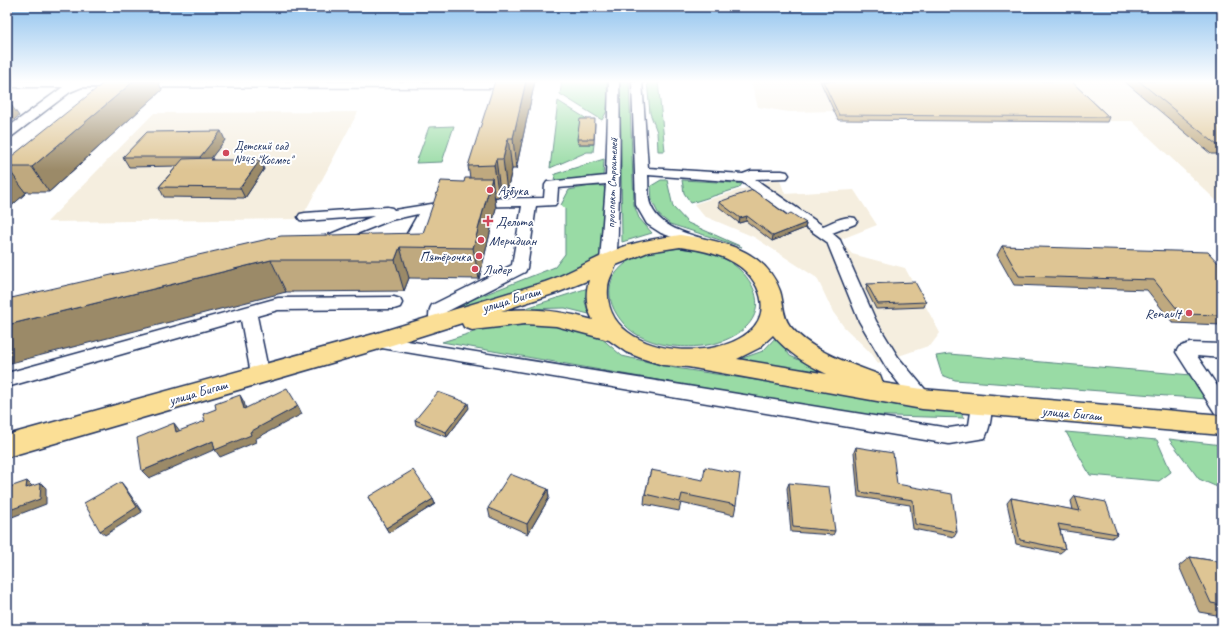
<svg xmlns="http://www.w3.org/2000/svg" width="1229" height="636" font-family="Caveat,sans-serif">
<style>
.built{fill:#f5eedf}
.green{fill:#99dba5;stroke:#5a8582}
.lines{fill:none;stroke-linecap:round;stroke-linejoin:round}
.minor-casing{stroke:#1b2f5e;stroke-width:3}
.major-casing{stroke:#1b2f5e;stroke-width:3}
.minor{fill:#fff;fill-rule:evenodd}
.major{fill:#fbdf96;fill-rule:evenodd}
.wall{fill:#bfa97f;stroke:#1b2f5e}
.shaded-wall{fill:#9b8a68;stroke:#1b2f5e}
.building{fill:#dec594;stroke:#1b2f5e}
.poi-dot{fill:#d1495b;stroke:#fff;stroke-width:1.5}
.labels{text-anchor:middle;stroke-width:4;stroke-linejoin:round;paint-order:stroke}
.far-poi-label{font-size:12px;fill:#1b2f5e;stroke:#fff;text-anchor:start}
.far-street-label{font-size:12px;fill:#1b2f5e;stroke:#fff}
.poi-label{font-size:14px;fill:#1b2f5e;stroke:#fff;text-anchor:start}
.street-label{font-size:14px;fill:#1b2f5e;stroke:#fff}
</style>
<rect width="100%" height="100%" fill="#fff"/>
<filter id="ink" filterUnits="userSpaceOnUse"><feTurbulence type="fractalNoise" baseFrequency=".025" numOctaves="2"/><feDisplacementMap in="SourceGraphic" scale="8" xChannelSelector="R" yChannelSelector="G"/><feConvolveMatrix kernelMatrix="1 2 1 2 8 2 1 2 1" color-interpolation-filters="sRGB"/></filter>
<g filter="url(#ink)">
<path class="built" d="M751,81H1222V206L1132,121H1106L1107,122L838,120L834,111L789,112L758,107Z
M358,112L301,219L47,222L154,113Z
M779,178L785,194L854,190L877,225L839,240L852,254L905,268L940,333L931,345L878,363L872,354L844,327L833,312L817,278L754,237L704,216L694,204Z"/>
<path class="green" d="M562,81H607L608,109L602,120L560,94Z
M620,81H629L634,205L639,218L652,233L622,242Z
M647,81H658L665,151H658L657,132L650,113Z
M558,101L595,124H580L578,144H594L593,152H587L550,168Z
M454,126L442,162L416,163L429,127Z
M604,159L603,177L554,181L555,174Z
M661,180H667L673,207L688,223L742,247L670,224L659,215L652,201L651,186Z
M682,180L735,183L742,184L739,188L691,203L684,193Z
M590,186H603L606,190C604,208 606,245 598,260C590,275 477,302 454,309L458,305L555,267L565,254V209L561,205L569,190Z
M680,248C694,250 708,251 721,257C753,272 774,311 737,334C718,346 695,348 673,346C656,344 635,337 624,324C601,298 606,271 638,256C651,250 666,250 680,248Z
M588,288L585,302L589,314L565,308L523,309Z
M506,322H541L599,336L622,356L675,368L958,410L964,418L855,415L442,342Z
M777,336L790,356L845,380L740,359L763,351Z
M949,354L1191,375L1207,399L955,380L942,375L936,356Z
M1066,432L1157,440L1171,472L1159,481L1090,475Z
M1169,439L1222,445V489L1199,479Z"/>
<g class="lines">
<defs>
<path id="minor" d="M7,81L499,82L504,85L499,88L82,87L70,92L11,137L7,138V128L63,87H7Z
M609,81H619C620,128 620,175 618,222C618,232 618,258 613,264L608,266L603,264L600,261L606,184L558,188L557,202L555,205L536,206L527,268L525,272L446,312L447,322L444,326L438,328L432,326C428,320 428,311 432,305L512,265L522,206L463,207L434,211L412,253L409,256L404,258L399,256L396,253L418,214L391,220L319,249L314,247L311,244L314,241L374,216L305,221L300,220L298,217L300,214L305,213L387,207L392,208L394,210L463,199L544,198L545,185L547,182L606,176Z
M632,81H642L648,168L743,174L751,171H782L787,172L789,175L787,178L755,179L823,226C833,222 845,215 855,218L857,221L855,224L832,233L840,240L876,321L898,357L929,394L932,399L929,404L922,406L915,404L886,367L859,321L827,242L742,182L648,175C649,185 647,198 651,206C660,228 687,233 707,240L710,243L707,246L702,248L697,246L661,233L647,224L636,205Z
M394,297L400,299L402,303L400,307L394,309L278,310L257,316L269,374L267,379L260,381L253,379L251,374L241,320L7,387V373L278,298Z
M376,336L949,428L969,425L972,405L975,400L982,397L989,400C994,409 990,428 985,438L949,444L370,346L367,342L370,338Z
M1190,343L1222,344V358L1197,356L1222,393V416L1215,413L1176,352L1179,347Z"/>
<path id="major" d="M680,235C719,240 765,249 780,291C784,303 782,316 790,326C812,352 849,363 880,375L883,383L922,389L1222,415V435L922,409L688,367L663,365L641,358L626,352L609,340L556,326L525,324L472,330L464,327L462,323L376,350L7,457V435L374,334L545,282C571,273 594,258 620,248C639,241 660,238 680,235ZM680,247C709,251 743,258 757,287C794,366 600,375 608,288C608,280 613,273 616,265L648,252ZM589,280C585,294 586,307 593,320C562,311 533,307 501,311L559,292ZM773,335C788,353 806,364 827,374L737,359L759,348Z"/>
</defs>
<use href="#minor" class="minor-casing"/>
<use href="#major" class="major-casing"/>
<use href="#minor" class="minor"/>
<use href="#major" class="major"/>
</g>
<path class="wall" d="M535,81L516,169H512L507,191H500L499,197H495L496,208L479,279L409,278L404,291L286,292L7,299L423,233L464,182L470,178L468,166Z
M820,81H1071L1109,117L1107,122L838,120Z
M1124,81H1222V154H1211Z
M162,90L49,192H27L7,210V160Z
M595,124L594,144H578L577,139Z
M225,140L211,158L213,160L264,169L245,198L164,197L159,187L177,166L129,167L123,157Z
M719,202L787,215L806,223L805,228L772,241L746,221L739,223L719,207Z
M1002,246L1222,267V325L1173,323L1147,290L1014,285L997,255Z
M867,284L926,302L924,307L876,309L866,289Z
M469,408L447,437L416,425L415,420Z
M856,447L897,484L957,532L954,537L913,529L910,505L858,497L854,452Z
M651,470L736,505L734,515L681,503L679,511L644,504L645,494Z
M789,483L835,531L833,535L791,532L787,488Z
M548,489L549,498L528,534L490,517L488,508Z
M1075,496L1117,534L1112,538L1060,530L1065,549L1060,553L1016,544L1007,503L1011,498L1073,510L1071,501Z
M368,497L433,499L435,504L389,533Z
M1190,557L1222,562V616L1199,612L1179,566Z"/>
<path class="shaded-wall" d="M134,81H158L162,90L49,192L32,167Z
M526,81H535L516,169L513,138Z
M7,99L19,116L7,125Z
M221,131L225,140L205,166L200,157Z
M508,138L512,169L507,191L503,159Z
M496,159L500,191L499,197L494,165Z
M260,160L264,169L245,198L240,188Z
M8,168L25,192H27L7,210V169Z
M492,178L496,208L479,279L473,248Z
M747,216L746,221L739,223L740,218Z
M806,223L805,228L772,241L773,236Z
M400,247L409,278L404,291L395,260Z
M271,260L286,292L7,364V325Z
M240,395L244,402L248,417L244,409Z
M468,403L469,408L447,437L446,432Z
M298,406L302,414L255,439L256,442L220,457L215,450Z
M174,423L180,431L182,440L176,432Z
M213,441L218,448L149,478L142,471Z
M27,481L32,486V493L26,488Z
M121,482L125,487L142,512L105,535L100,531Z
M41,483L46,488V504L7,519V511Z
M548,489L549,498L528,534L527,524Z
M433,499L435,504L389,533L386,528Z"/>
<path class="building" d="M106,81H134L32,167H9L7,169V160Z
M495,81H526L513,138H508L503,159H496L494,165L468,166Z
M823,81H1071L1109,117L839,115Z
M1139,81H1222V145H1217Z
M580,119H595L594,139H577Z
M221,131L200,157H123L147,132Z
M213,158L211,160H260L240,188L159,187L183,159Z
M465,178H492L473,248L400,247L395,260H271L7,325V299L281,236L423,233L441,181L464,182Z
M753,190L787,215L791,213L806,223L773,236L747,216L740,218L719,202Z
M1002,246L1208,252L1222,267V315L1181,314L1154,280L1019,276Z
M915,282L926,302L878,304L867,284Z
M287,388L298,406L250,432L251,435L215,450L213,441L142,471L137,438L174,423L176,432L205,421L203,414L216,409L215,404L240,395L244,409Z
M438,392L468,403L446,432L415,420Z
M856,447L893,453L897,484L952,494L957,532L915,524L913,500L860,492Z
M705,467L740,474L736,505L682,494L680,502L645,494L651,470L703,480Z
M413,470L433,499L386,528L368,497Z
M510,474L548,489L527,524L488,508Z
M27,481L26,488L41,483L40,499L7,511V488Z
M121,482L137,507L100,531L84,503Z
M789,483L829,487L835,531L793,527Z
M1075,496L1106,502L1117,534L1058,524L1065,549L1020,540L1011,498L1080,511Z
M1190,557L1222,562V605L1211,603Z"/>
</g>
<linearGradient id="sky" x2="0" y2="1"><stop stop-color="#8fc2ee"/><stop offset="0.48" stop-color="#fff"/><stop offset="1" stop-color="#fff" stop-opacity="0"/></linearGradient>
<rect width="1229" height="170" fill="url(#sky)"/>
<g class="poi-dot">
<circle cx="226" cy="153" r="4"/>
<circle cx="490" cy="190" r="4"/>
<path d="M486 215h4v4h4v4h-4v4h-4v-4h-4v-4h4z"/>
<circle cx="481" cy="240" r="4"/>
<circle cx="479" cy="256" r="4"/>
<circle cx="475" cy="269" r="4"/>
<circle cx="1189" cy="313" r="4"/>
</g>
<g class="labels">
<g class="far-poi-label">
<text x="234" y="150">Детский сад<tspan x="234" dy="14">№45 "Космос"</tspan></text>
</g>
<g class="far-street-label">
<text transform="translate(612 183) rotate(-88)" y="4">проспект Строителей</text>
</g>
<g class="poi-label">
<text x="498" y="195">Азбука</text>
<text x="496" y="226">Дельта</text>
<text x="489" y="245">Меридиан</text>
<text x="471" y="261" text-anchor="end">Пятёрочка</text>
<text x="483" y="274">Лидер</text>
<text x="1181" y="318" text-anchor="end">Renault</text>
</g>
<g class="street-label">
<text transform="translate(511 299) rotate(-17)" y="5">улица Бигаш</text>
<text transform="translate(198 392) rotate(-16)" y="5">улица Бигаш</text>
<text transform="translate(1072 413) rotate(5)" y="5">улица Бигаш</text>
</g>
</g>
<rect width="1229" height="636" fill="none" stroke="#fff" stroke-width="24"/>
<rect x="12" y="12" width="1205" height="612" fill="none" stroke="#1b2f5e" stroke-width="1.5" filter="url(#ink)"/>
</svg>
